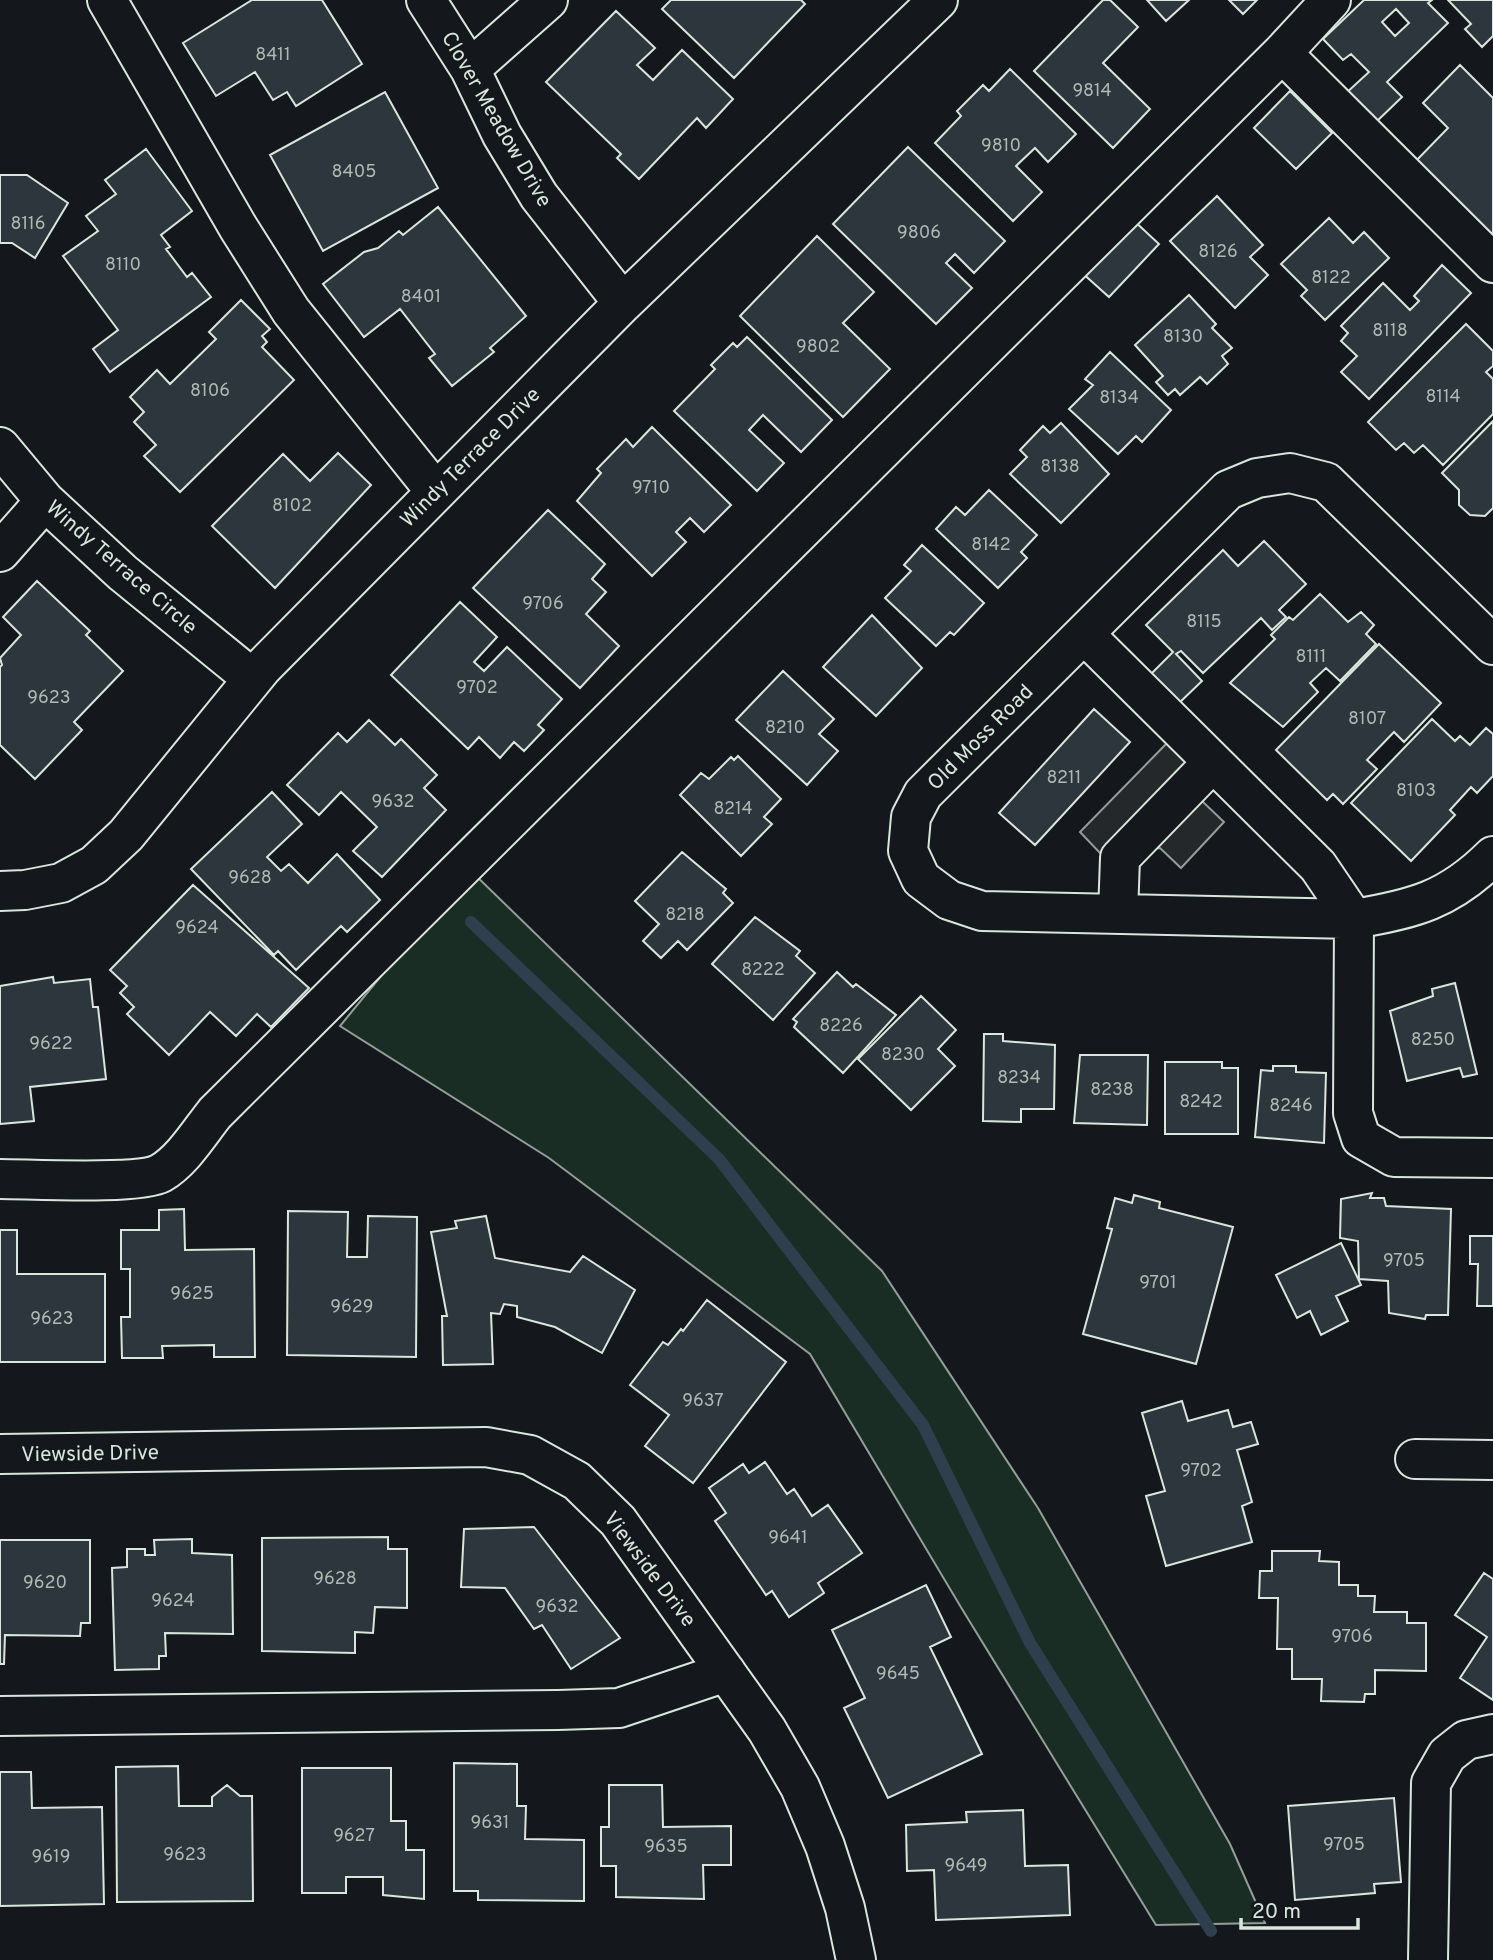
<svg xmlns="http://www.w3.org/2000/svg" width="1493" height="1960" font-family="Overpass,sans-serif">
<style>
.green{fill:#1a2d24;stroke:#939e99;stroke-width:2}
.parking{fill:#24282b;stroke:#939e99;stroke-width:2}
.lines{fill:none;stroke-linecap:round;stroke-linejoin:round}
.stream{stroke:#2f3f4d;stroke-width:12}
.building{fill:#2c363c;stroke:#d8e6dc;stroke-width:2;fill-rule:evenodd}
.minor-casing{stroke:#d8e6dc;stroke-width:42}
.minor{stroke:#14181c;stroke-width:38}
.labels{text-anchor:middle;stroke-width:5;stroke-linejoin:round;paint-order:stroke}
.number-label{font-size:18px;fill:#adbab4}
.street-label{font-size:21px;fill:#d8e6dc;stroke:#14181c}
</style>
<rect width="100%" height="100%" fill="#14181c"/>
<path class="green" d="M469,869L882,1271L1038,1508L1230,1844L1265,1923L1156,1925L962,1609L810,1354L549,1158L340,1026Z"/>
<path class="parking" d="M1169,741L1191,763L1203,802L1224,822L1181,868L1160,848L1100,853L1080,832Z"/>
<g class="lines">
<path class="stream" d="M471,922L719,1159L923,1425L1030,1643L1211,1931"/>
</g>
<path class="building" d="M252,0H322L362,64L296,106L287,92L273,100L255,72L216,96L183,43Z
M671,0H801L805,4L734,78L662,9Z
M1103,0H1110L1138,27L1103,63L1150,109L1113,148L1034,71Z
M1147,0H1189L1166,21Z
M1229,0H1257L1243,14Z
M1364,0H1432L1428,3L1448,23L1387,82L1402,97L1373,125L1344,95L1369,72L1351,54L1343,60L1323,39ZM1396,9L1409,23L1395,36L1382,22Z
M1448,0H1493V36L1482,47L1465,29L1471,24Z
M616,11L655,48L637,65L653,80L682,50L733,99L706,128L697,118L639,179L617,158L621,154L546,82Z
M1460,65L1493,98V236L1412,165L1448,128L1423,103Z
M1010,69L1076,134L1048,162L1035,148L1016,166L1042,192L1013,221L935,143L961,116L957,111L983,85L989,91Z
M1290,91L1332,133L1296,169L1254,128Z
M385,92L438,188L323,251L270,155Z
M908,147L1005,241L974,273L955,254L946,263L972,288L936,324L833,224Z
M146,149L192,211L161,235L170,247L166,249L187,277L192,273L211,297L110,372L93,349L118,330L63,256L98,231L86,216L116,194L105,180Z
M0,175H27L68,203L35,258L12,243H0Z
M1217,196L1263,245L1250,257L1268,275L1235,308L1170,241Z
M438,207L526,316L490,348L494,352L452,386L429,358L435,354L400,309L364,337L323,284L364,252L378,248L399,231L403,235Z
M1131,218L1159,244L1109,297L1080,271Z
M1329,218L1353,243L1364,232L1389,258L1325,320L1301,296L1307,290L1281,264Z
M817,236L874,292L843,323L890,369L843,417L740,316Z
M1442,265L1471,293L1369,399L1341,372L1357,356L1341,341L1348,333L1341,326L1383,283L1410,310L1419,301L1414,296Z
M1189,295L1216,324L1212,328L1232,348L1222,356L1228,364L1207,384L1200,377L1180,395L1175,389L1168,395L1156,382L1163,376L1135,345Z
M241,300L270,329L262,336L267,342L262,347L294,380L180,492L144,456L156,445L134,422L144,412L130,397L157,370L170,384L216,339L209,332Z
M1466,324L1493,351V366L1486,372L1493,379V414L1443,465L1423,445L1414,453L1404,443L1396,450L1368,422Z
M747,337L832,420L801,452L763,415L749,430L784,463L757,491L674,411L715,369L711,365L733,343L737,347Z
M1110,352L1171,410L1142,442L1136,436L1118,454L1069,409L1093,385L1085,379Z
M1493,421V508L1485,516L1470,515L1459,505V490L1442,473Z
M1061,423L1109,474L1061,523L1010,474L1027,457L1020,450L1043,426L1050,433Z
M652,427L731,505L704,532L690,518L676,532L686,542L652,576L577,501L601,473L597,469L626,439L633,447Z
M338,453L371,485L275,588L212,526L283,454L310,481Z
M989,490L1037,535L1021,552L1027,558L998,588L936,529L956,507L965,515Z
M548,510L605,564L592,579L606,592L586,614L619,646L580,688L473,588Z
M1264,541L1306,584L1279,610L1286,617L1272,630L1261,618L1203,673L1181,651L1176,654L1202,681L1177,705L1149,676L1173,652L1146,625L1223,550L1238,566Z
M922,545L984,603L954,635L950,632L936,646L885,598L911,571L904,565Z
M37,581L90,631L86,635L123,671L74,722L82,730L35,779L0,745V667L2,665L0,658L21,635L3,617Z
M1320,594L1348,622L1361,612L1374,625L1366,634L1376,644L1340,681L1326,668L1310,683L1318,692L1283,727L1230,683L1275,639L1271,635L1289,617L1293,620Z
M460,602L497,637L474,662L484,671L507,647L562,699L538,725L544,730L524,751L514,742L500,758L479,737L468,749L391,675Z
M872,615L922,668L876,716L823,667Z
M1379,644L1441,703L1404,742L1394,732L1367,760L1377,769L1343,804L1333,794L1327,800L1276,750Z
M783,671L834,719L819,734L838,751L807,785L736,720Z
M1094,709L1130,742L1035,845L999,813Z
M1432,719L1455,741L1460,736L1470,745L1486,728L1493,734V776L1477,793L1471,787L1450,810L1455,815L1411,861L1351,803Z
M369,720L395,745L401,739L437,775L424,788L446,810L382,877L353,851L377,827L341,792L319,815L287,785L338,733L347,742Z
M738,756L781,799L764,817L772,824L741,856L680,795L701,773L709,779L731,757L734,760Z
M272,792L302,824L267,857L281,871L289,864L308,883L337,854L380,900L347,932L341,926L296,970L278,951L274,955L191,869Z
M682,852L726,889L723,893L733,903L687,950L678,941L661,958L643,941L659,924L635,901Z
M193,885L309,988L271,1027L257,1014L236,1036L210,1012L169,1055L127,1014L134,1007L120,993L127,986L110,970Z
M755,917L800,951L796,956L815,973L773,1020L712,964Z
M837,972L853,987L856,984L896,1015L843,1073L794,1027L797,1022L793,1019Z
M53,977L54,983L90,979L93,1007H98L106,1079L30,1087L34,1121L0,1124V986Z
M1455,983L1477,1074L1463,1077L1460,1068L1407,1081L1390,1011L1433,996L1432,989Z
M921,996L956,1030L938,1049L955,1066L911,1110L858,1059Z
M984,1034H1003V1041L1055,1045L1054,1109H1021V1122L983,1121Z
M1080,1055H1148L1147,1125L1074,1123Z
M1165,1062H1222V1068H1238V1134H1165Z
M1273,1066H1296V1072L1326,1073L1324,1143L1255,1137L1261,1070L1273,1071Z
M1372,1193L1370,1198H1384L1386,1206L1451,1209L1448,1315H1426L1425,1319L1389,1313L1388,1281L1359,1279L1358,1241L1340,1238L1341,1199Z
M1134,1195L1160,1202L1159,1208L1233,1227L1196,1364L1083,1334L1112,1229L1107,1228L1115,1198L1132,1203Z
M184,1209L185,1250L254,1249L255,1357H214V1345L162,1346L163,1358H122L121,1317H130V1269H121V1230H159V1210Z
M288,1211L348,1212L347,1257H367L368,1216L417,1217L416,1357L287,1355Z
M486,1216L495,1258L570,1272L583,1256L635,1290L602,1353L555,1327L517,1317V1306L504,1304L500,1314L491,1313L493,1364L443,1365L442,1316H447L431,1232L457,1228L455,1221Z
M0,1230H17V1274H105V1362H0Z
M1470,1236H1493V1306H1477L1478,1264H1470Z
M1341,1243L1361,1285L1336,1296L1348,1321L1321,1335L1310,1311L1297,1318L1276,1275Z
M707,1300L786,1362L693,1483L645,1446L669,1415L630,1385L663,1342L668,1345L681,1329L683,1331Z
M1182,1401L1188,1421L1228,1410L1233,1427L1251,1422L1258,1444L1237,1450L1252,1502L1242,1506L1252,1542L1166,1566L1146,1496L1165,1491L1142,1413Z
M765,1462L787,1494L794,1489L812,1516L828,1505L862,1553L818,1583L824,1593L789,1617L772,1591L766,1595L715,1521L726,1513L709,1488L743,1464L749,1473Z
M534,1527L620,1638L571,1669L542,1625L534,1629L505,1588L461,1587L464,1529Z
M388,1537V1549H407V1608L375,1607L373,1633L355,1632V1653L262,1651V1538Z
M192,1539V1553L232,1555L233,1634L165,1633L166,1656H159V1669L115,1670L112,1568L127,1567V1549H145V1555H155L154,1540Z
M0,1540H90V1623H81L80,1636L5,1635L4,1664H0Z
M1272,1551H1320L1319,1561L1339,1562V1585H1358V1596H1375L1374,1612H1407V1623H1426V1671L1375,1670V1694H1365L1364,1702L1321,1701L1322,1679H1292V1649H1277L1278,1598H1259L1260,1571H1272Z
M1484,1573L1493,1579V1700L1460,1678L1487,1637L1455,1615Z
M926,1585L951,1637L930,1647L982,1754L888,1798L844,1708L865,1698L832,1630Z
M454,1763L517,1764V1806H526L525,1839L584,1840V1901L478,1900V1891H454Z
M178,1766L179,1806H212V1797L227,1785L240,1796H252L253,1901L117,1902L116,1767Z
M302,1768H391V1821H406V1850H424V1899L383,1895V1877H346V1893H302Z
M0,1772H31L32,1808L102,1807L104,1904L0,1906Z
M609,1785H662L663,1827L731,1826V1865H703L704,1899L616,1897V1866H601V1827H609Z
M1394,1798L1401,1882L1374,1884L1375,1893L1295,1900L1288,1806Z
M1023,1810L1025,1866L1068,1865L1070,1915L936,1920L934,1870L907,1871L906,1825L967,1822L966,1812Z"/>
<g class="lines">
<defs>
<path id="minor" d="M107,0L238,227L291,311L436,492
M426,0L470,69L502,135L539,196L623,303
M1282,53L1493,263
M470,69L548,0
M0,447L45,501L123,573L253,679
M0,552L45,501
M1084,634L1318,866L1354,919L1353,1113L1361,1138L1394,1157L1493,1158
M1493,645L1326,482L1290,473L1257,478L1228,490L923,794L911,817L908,851L921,879L949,900L982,911L1354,919C1414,909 1449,900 1493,856
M0,891L25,890L61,883L94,865L126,835L262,668L623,303L938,0
M1118,914L1120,858L1213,762
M0,1179C30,1179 140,1185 161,1173C183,1160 199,1133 215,1113L1282,53L1331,0
M0,1454L486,1447L530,1455L577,1481L618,1521L767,1730L800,1787L825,1846L845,1908L856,1960
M1415,1459L1493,1460
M0,1716L558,1710L619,1708L726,1672
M1428,1960L1431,1783L1447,1755L1466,1740L1493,1734"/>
</defs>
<use href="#minor" class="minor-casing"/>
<use href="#minor" class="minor"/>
</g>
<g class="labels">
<g class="number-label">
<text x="273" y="60">8411</text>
<text x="1092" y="96">9814</text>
<text x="1001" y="151">9810</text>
<text x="354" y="177">8405</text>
<text x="28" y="229">8116</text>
<text x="919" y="238">9806</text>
<text x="1218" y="257">8126</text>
<text x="123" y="270">8110</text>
<text x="1331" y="283">8122</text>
<text x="421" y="302">8401</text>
<text x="1390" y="336">8118</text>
<text x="1183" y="342">8130</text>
<text x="818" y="352">9802</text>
<text x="210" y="396">8106</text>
<text x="1443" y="402">8114</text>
<text x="1119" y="403">8134</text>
<text x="1060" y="472">8138</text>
<text x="651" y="493">9710</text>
<text x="292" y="511">8102</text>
<text x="991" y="550">8142</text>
<text x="543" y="609">9706</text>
<text x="1204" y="627">8115</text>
<text x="1311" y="662">8111</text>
<text x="477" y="693">9702</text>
<text x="49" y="703">9623</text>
<text x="1367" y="724">8107</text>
<text x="785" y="733">8210</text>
<text x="1064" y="783">8211</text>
<text x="1416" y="796">8103</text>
<text x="393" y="807">9632</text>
<text x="733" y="814">8214</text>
<text x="250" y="883">9628</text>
<text x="685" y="920">8218</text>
<text x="197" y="933">9624</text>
<text x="763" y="975">8222</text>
<text x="841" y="1031">8226</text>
<text x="1433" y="1045">8250</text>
<text x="51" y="1049">9622</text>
<text x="903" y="1060">8230</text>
<text x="1019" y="1083">8234</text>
<text x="1112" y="1095">8238</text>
<text x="1201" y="1107">8242</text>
<text x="1291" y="1111">8246</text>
<text x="1404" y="1266">9705</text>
<text x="1158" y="1288">9701</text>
<text x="192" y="1299">9625</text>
<text x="352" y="1312">9629</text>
<text x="52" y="1324">9623</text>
<text x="703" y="1406">9637</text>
<text x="1201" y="1476">9702</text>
<text x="788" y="1543">9641</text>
<text x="335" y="1584">9628</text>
<text x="45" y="1588">9620</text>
<text x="173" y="1606">9624</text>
<text x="557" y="1612">9632</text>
<text x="1352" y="1642">9706</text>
<text x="898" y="1679">9645</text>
<text x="490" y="1828">9631</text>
<text x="354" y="1841">9627</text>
<text x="1344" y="1850">9705</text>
<text x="666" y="1852">9635</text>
<text x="185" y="1860">9623</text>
<text x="51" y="1862">9619</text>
<text x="966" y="1871">9649</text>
</g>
<g class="street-label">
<text transform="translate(497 119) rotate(60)" y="7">Clover Meadow Drive</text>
<text transform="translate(470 457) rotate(-45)" y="7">Windy Terrace Drive</text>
<text transform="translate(122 567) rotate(41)" y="7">Windy Terrace Circle</text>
<text transform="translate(980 737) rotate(-45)" y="7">Old Moss Road</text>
<text transform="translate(90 1453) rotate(-1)" y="7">Viewside Drive</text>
<text transform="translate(650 1569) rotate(53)" y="7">Viewside Drive</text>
</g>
</g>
<path d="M1241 1918v10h117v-10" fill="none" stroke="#d8e6dc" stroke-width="3.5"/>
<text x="1252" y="1918" font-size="21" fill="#d8e6dc" stroke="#14181c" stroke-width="5" paint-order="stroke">20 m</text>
</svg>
